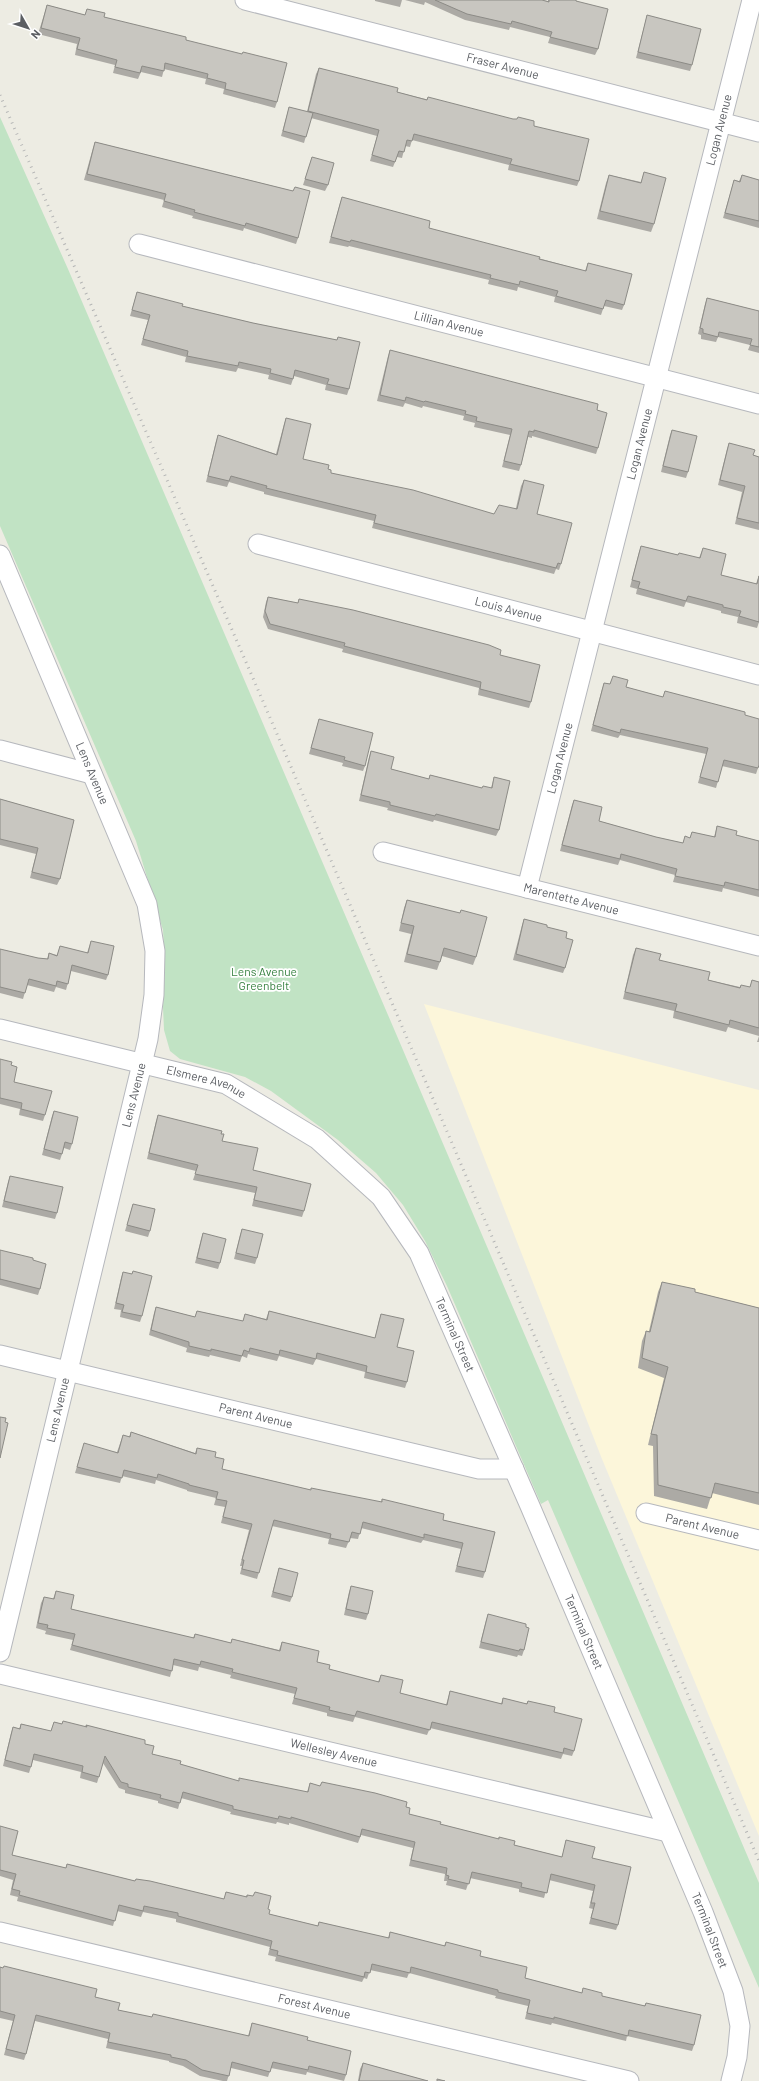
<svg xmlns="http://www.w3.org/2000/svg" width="759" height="2081" font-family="Barlow,sans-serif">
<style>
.commercial{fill:#fcf6da}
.green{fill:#c1e3c4}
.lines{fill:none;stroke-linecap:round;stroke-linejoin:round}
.minor-casing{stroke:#b6b8bd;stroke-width:21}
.minor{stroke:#fff;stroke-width:19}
.rail{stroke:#b4b5b5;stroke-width:3;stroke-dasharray:1 5;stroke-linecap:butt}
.wall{fill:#acaaa5}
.building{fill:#c8c6c0;stroke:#8c8b86}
.labels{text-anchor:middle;stroke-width:3.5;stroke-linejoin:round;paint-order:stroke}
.street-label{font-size:12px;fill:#5b5e63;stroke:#fff}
.park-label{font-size:12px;fill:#3a8343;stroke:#fff}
</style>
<rect width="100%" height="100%" fill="#edece3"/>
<path class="commercial" d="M424,1004L759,1090V1836L602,1459Z"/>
<path class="green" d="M0,117L68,269L397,1036L759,1883V1988L548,1500L541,1504L447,1286L425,1241L403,1205L376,1173L338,1140L271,1091L245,1077L180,1059L170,1051L164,1030L163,1007L165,964L163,930L136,841L0,526Z"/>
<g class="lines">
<defs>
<g id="minor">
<path id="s1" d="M245,0L759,132"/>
<path id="s2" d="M139,244L759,404"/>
<path id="s3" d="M258,544L759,675"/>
<path id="s4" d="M0,555L147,904L155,951L154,995L148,1039L0,1652"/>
<path d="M0,750L92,774"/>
<path id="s5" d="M383,852L759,946"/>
<path id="s6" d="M527,888L752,0"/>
<path id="s7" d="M0,1029L226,1084L317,1139L381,1197L419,1253L530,1506L703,1912L733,1991L740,2026L737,2057L731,2081"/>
<path id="s8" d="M0,1355L479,1469H514"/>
<path id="s9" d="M646,1513L759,1540"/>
<path id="s10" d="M0,1674L668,1832"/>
<path id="s11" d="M0,1932L629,2081"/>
</g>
</defs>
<use href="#minor" class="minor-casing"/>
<use href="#minor" class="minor"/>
<path class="rail" d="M0,95L262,699L759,1861"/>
</g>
<path class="wall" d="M375,0H402L400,7L375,1Z
M405,0H542L548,1V0H576V1L598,49L595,55L548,43L550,37L510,27L509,30L465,20L425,2L424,5Z
M47,5L85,15L87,9L104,17L186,40L277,102L275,108L223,94L224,89L205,84L206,79L164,69L162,77L141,72L138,79L113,73L115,65L75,55L77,44L38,34Z
M647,15L692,65L690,71L636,58Z
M319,68L397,92L534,126L579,181L577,186L508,170L509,165L412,140L410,147L405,146L402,158L397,157L393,167L370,161L377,136L311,118L304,143L281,136L289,107L307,112L316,74Z
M95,142L293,191L295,187L298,238L296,244L244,228L243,231L192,218L193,216L162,207L164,200L84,180L93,148Z
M312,157L328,185L325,191L303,185Z
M644,172L654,224L651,232L597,219L606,183L609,175L641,182Z
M742,175L759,180V228L723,218L734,180L739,181Z
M342,197L429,228L585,271L588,263L624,305L622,310L604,306L601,315L554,302L555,297L518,287L517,291L488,284L489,280L349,246L348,247L329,243L340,203Z
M137,292L182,306L253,323L337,340L338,337L349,389L347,395L325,390L326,385L294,376L291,385L268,379L269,375L238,368L236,372L185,362L186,357L141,345L148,320L130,316Z
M707,298L759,311V310V353L748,350L750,345L718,337L716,342L701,339V335L698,334L705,304Z
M390,350L597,410L598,448L596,454L532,436V438L528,437L521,465L519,471L502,467L510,435L474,427L475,423L463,420L464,416L423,406L422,408L405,403L403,407L377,401L388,356Z
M286,418L303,459L328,469L331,473L494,514L516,508L521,486L524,480L537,514L561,564L559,570L556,569L554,574L372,528L374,521L264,494V492L229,482L227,487L206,482L216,441L218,435L276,454L284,424Z
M672,430L688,472L686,478L661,472L670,435Z
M729,443L753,455L759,457V530L735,524L742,492L718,485L727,449Z
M641,546L678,555L699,558L703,548L721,575L756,584L759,575V622L757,628L737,623L738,617L721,613V611L686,602L684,607L636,594L637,589L630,587L639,552Z
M268,597L298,603L299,599L500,655L531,702L529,708L478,695L479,688L342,652L343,649L268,629L263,617L266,602Z
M613,676L626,687L663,697L665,691L745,715L758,768L756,774L722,766L716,788L698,783L706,754L620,735L618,738L591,731L602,689L604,683L610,684Z
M319,719L365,766L363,771L342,766L343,763L309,754Z
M371,751L391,769L429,779L430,775L482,788H491L494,777L499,830L496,836L434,820L433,822L387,810L388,808L359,801L369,757Z
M0,799L74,820L60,879L57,885L30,878L36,854L0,845Z
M574,800L599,821L656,837L683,843L685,836L690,838L692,832L714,837L717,826L736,835L759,841V897L723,888L722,892L673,882L675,875L620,860L618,865L560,851L572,805Z
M407,900L476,957L473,965L442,956L437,970L404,962L411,934L399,931L404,908Z
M524,919L547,927L566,938L565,968L563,973L513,960L522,925Z
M91,941L108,975L106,980L71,971L66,990L56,987L54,992L27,985L23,999L0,993V949L38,958L47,959L49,953L57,955L60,946L87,953Z
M636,948L659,960L708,980L740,987H750L752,980L759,982V1042H757L759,1036L728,1027L726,1032L673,1018L674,1011L623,999L633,955Z
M0,1059L11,1065L14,1082L45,1115L43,1121L19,1115L20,1109L0,1104Z
M54,1111L72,1144L70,1150L64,1148L60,1160L42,1155L52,1116Z
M158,1115L221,1134L222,1141L253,1170L304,1211L302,1217L252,1206L255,1193L193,1180L196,1171L147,1159L156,1121Z
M10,1176L57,1213L55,1219L2,1207L8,1182Z
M133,1204L150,1231L148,1237L125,1231Z
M242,1229L257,1258L255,1264L234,1259L240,1235Z
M203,1233L220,1263L218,1269L195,1263L201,1239Z
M0,1250L33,1260L40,1289L38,1295L0,1285Z
M123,1272L142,1316L140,1322L120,1317L121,1310L114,1309L121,1278Z
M662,1282L695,1292L759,1308V1505L712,1493L707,1509L654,1496L653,1446L648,1445L664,1378L638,1368L642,1341L646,1331H649L658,1292Z
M156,1307L195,1317L197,1311L243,1321L245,1314L266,1319L269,1311L375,1338L379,1320L381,1314L397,1347L407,1382L405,1388L364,1378L365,1372L316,1359L313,1365L279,1356L277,1361L248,1354L247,1358L242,1356L240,1362L210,1355L209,1357L186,1352L187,1348L149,1335L154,1313Z
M131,1432L195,1453L197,1448L215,1457L222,1469L311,1490L381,1502L382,1499L443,1520L495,1532L485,1572L483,1578L455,1572L461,1549L423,1540L421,1543L361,1528L358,1539L350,1538L346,1548L328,1544L329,1539L272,1526L257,1579L240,1574L242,1566H240L249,1530L221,1523L225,1507L214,1505L216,1498L187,1491V1490L156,1480L155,1484L122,1476L120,1483L75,1473L82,1449L117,1452L123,1435L129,1437Z
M279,1568L292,1597L290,1602L271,1597Z
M351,1586L368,1614L366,1620L344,1615L349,1592Z
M56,1591L71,1609L193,1638L195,1634L231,1643L232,1639L279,1650L282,1642L329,1669L378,1682L381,1675L400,1693L446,1705L450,1691L501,1704L503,1698L526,1704L528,1701L554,1712L574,1751L572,1756L563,1754L561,1759L430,1728L427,1735L355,1717L353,1722L327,1716V1713L292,1704L295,1694L230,1678L231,1675L199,1667L198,1671L173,1665L170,1677L70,1650L73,1640L45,1634L46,1631L36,1628L41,1603L44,1597L53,1599Z
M488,1614L524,1650L522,1656L518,1655L517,1657L479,1648L486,1620Z
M54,1722L62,1724L85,1727L86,1725L145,1744L152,1754L180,1764L238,1781L307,1792L310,1783L320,1786L322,1782L406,1807L409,1814L440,1824L498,1839L499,1837L514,1845L562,1857L566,1840L592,1858L618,1925L616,1930L589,1924L593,1909L589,1908L593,1891L549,1880L544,1898L519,1892V1889L470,1878L466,1890L446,1885L447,1881H444L445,1874L409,1866L413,1848L361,1835L358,1843L289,1823V1825L277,1822L276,1824L230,1814L231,1812L181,1798L178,1809L158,1803V1801L125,1793V1790L119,1788L103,1763L97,1783L80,1778L81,1772L33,1760L29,1773L3,1766L11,1733L13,1727L19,1729L21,1724L51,1731Z
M0,1826L12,1855L66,1868L67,1864L135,1881L224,1899L226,1892L246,1897L247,1895L268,1909L269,1914L318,1926L319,1922L388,1938L390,1932L444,1946L446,1942L480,1956L525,1978L582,1993L583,1988L602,1996L644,2006L646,2003L694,2045L692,2051L627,2036L626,2041L552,2023L551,2025L525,2019L528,2006L495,1998L496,1996L409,1973L407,1978L370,1970L367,1979L364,1978L362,1982L275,1961L276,1957L268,1955L270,1947L176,1922V1919L143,1912L141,1917L117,1911L113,1926L17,1901L18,1897L10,1895L13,1880L0,1876Z
M0,1967L95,1997L118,2010L151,2017L248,2036L252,2023L307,2040L346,2075L344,2081L307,2072L306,2075L271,2068L268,2077L231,2068L227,2081H223L200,2076L183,2066L169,2062V2061L106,2048L108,2039L35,2021L26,2054L24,2060L4,2055L13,2021L0,2018Z
M363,2063L428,2081H358L360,2069Z"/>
<path class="building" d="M435,0H542L549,2V0H576V1L608,9L598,49L550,37L552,32L512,21L511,24L467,14Z
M47,5L85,15L87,9L105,13L104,17L186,37V40L242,54L243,52L287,63L277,102L225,89L226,83L207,78L208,74L165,63L164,71L142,66L140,73L115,67L117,60L77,49L80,38L41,28Z
M647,15L701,29L692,65L638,52Z
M319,68L398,88L397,92L427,100L428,97L513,119H517L518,117L534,121V126L589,139L579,181L510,164L512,159L414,134L412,141L407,140L404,152L399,151L395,162L372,155L379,130L308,111Z
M289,107L313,113L306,137L283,131Z
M95,142L293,191L295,187L310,191L298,238L246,223L245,226L194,212L195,210L164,201L166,194L87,174Z
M312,157L334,163L328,185L305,179Z
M644,172L666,178L654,224L600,211L609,175L641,183Z
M742,175L759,180V221L725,213L734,180L740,182Z
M342,197L430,221L429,228L540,257L539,259L586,271L588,263L632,274L624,305L606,300L603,309L556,296L558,291L520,281L519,285L490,278L491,275L351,240L350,242L331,237Z
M137,292L183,304L182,306L253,323L337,340L338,337L360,342L349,389L327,384L329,379L295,370L293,379L270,373L271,369L239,362L238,366L187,356L188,351L143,339L150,315L132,310Z
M707,298L759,311V347L750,345L752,339L719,332L718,337L703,333V329L700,328Z
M390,350L598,404L597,410L607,413L598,448L534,430V432L529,431L521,465L504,461L512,429L476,421L477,417L465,414L466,411L425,401L424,402L406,397L405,401L380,395Z
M286,418L311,424L303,459L329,465L328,469L331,470V473L413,490L494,514L499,505L517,509L524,480L544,485L537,514L572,523L561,564L558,563L556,568L374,523L376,515L266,488L267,486L231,476L229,481L208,476L218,435L277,455Z
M672,430L697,436L688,472L663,466Z
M729,443L752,449L755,450L753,455L759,457V523L737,518L745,486L720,480Z
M641,546L678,555L679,553L700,558L703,548L726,554L721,575L757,584L759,576V622L739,616L741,611L723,607V605L688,596L686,601L638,588L640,582L632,580Z
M268,597L298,603L299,599L353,610L489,645L501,650L500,655L540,665L531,702L480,689L481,682L344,646L345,643L270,624L265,611Z
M613,676L628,680L626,687L663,697L665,691L745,712V715L759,719V765L758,768L724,760L718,782L700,777L708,748L621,729L620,733L593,725L604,683L610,684Z
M319,719L373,733L365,766L344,760L345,757L311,748Z
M371,751L394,757L391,769L429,779L430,775L482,788L483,786L492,788L494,777L510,781L499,830L436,814L435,816L390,805V802L361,795Z
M0,799L74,820L60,879L32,872L38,848L0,839Z
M574,800L602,807L599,821L656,837L683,843L685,836L690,838L692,832L715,837L717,826L737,831L736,835L759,841V890L725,882L724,886L675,876L677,869L621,854L620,859L562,845Z
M407,900L460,913L461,910L487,917L476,957L444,948L440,962L407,954L414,926L401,923Z
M524,919L547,925V927L567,932L566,938L573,940L565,968L516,954Z
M91,941L114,946L108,975L72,965L68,984L57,981L56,986L29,979L25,993L0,987V949L38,958L48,959L49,953L57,956L60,946L88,953Z
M636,948L661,954L659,960L710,972L708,980L740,988L741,985L750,987L752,980L759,982V1028L730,1020L729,1025L675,1011L677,1004L625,992Z
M0,1059L12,1062L11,1065L17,1067L14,1082L52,1091L45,1115L21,1109L22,1103L0,1098Z
M54,1111L78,1117L72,1144L65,1142L62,1154L44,1149Z
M158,1115L222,1131L221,1134H224L222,1141L258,1148L253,1170L311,1184L304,1211L254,1200L257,1187L195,1174L198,1165L149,1153Z
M10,1176L63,1187L57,1213L4,1201Z
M133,1204L155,1209L150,1231L127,1225Z
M242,1229L263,1234L257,1258L236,1253Z
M203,1233L226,1239L220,1263L197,1258Z
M0,1250L33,1258V1260L46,1264L40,1289L0,1279V1280Z
M133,1271L152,1276L142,1316L122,1312L124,1305L116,1303L123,1272L132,1274Z
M662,1282L695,1289V1292L759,1308V1493L715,1483L711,1498L658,1485L657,1435L651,1434L668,1367L642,1358L646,1331L650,1332Z
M156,1307L195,1317L197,1311L243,1321L245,1314L267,1320L269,1311L375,1338L381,1314L404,1319L397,1347L414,1351L407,1382L366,1372L367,1366L317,1353L316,1359L280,1350L279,1355L250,1348L249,1352L244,1350L242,1356L211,1349V1351L189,1346V1342L151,1330Z
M0,1417L6,1418L5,1422L8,1423L0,1458Z
M131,1432L196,1454L197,1448L216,1452L215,1457L224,1459L222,1469L311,1490V1488L382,1502V1499L444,1514L443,1520L495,1532L485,1572L457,1566L463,1543L424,1534V1538L363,1522L360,1534L352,1532L349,1542L330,1538L331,1534L274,1520L259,1573L242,1569L244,1560H242L252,1524L223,1517L227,1501L216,1499L218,1492L189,1485V1484L158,1474L157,1478L124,1470L122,1478L77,1467L84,1443L118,1453L123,1435L130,1437Z
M279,1568L298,1573L292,1597L273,1592Z
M351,1586L373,1591L368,1614L346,1609Z
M56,1591L74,1595L71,1609L194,1638L195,1634L231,1643L232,1639L280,1651L282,1642L319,1651L317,1662L330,1665L329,1669L379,1682L381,1675L403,1680L400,1693L447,1705L450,1691L502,1704L503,1698L527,1704L528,1701L555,1707L554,1712L582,1719L574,1751L564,1748L563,1753L432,1722L430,1730L357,1711L355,1716L329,1710L330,1707L294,1698L297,1688L232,1672L233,1669L201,1661L200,1665L174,1659L172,1671L72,1645L75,1634L47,1628L48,1625L38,1623L44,1597L54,1599Z
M488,1614L526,1624V1627L529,1628L524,1650L520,1649L519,1651L481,1642Z
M63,1721L87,1727L86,1725L145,1740V1744L154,1746L152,1754L181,1761L180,1764L239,1781V1778L259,1782L308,1792L310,1783L320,1786L322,1782L375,1793L407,1802L406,1807L410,1808L409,1814L441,1822L440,1824L499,1839V1837L515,1841L514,1845L562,1857L566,1840L595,1847L592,1858L631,1867L618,1925L591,1918L595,1903H591L595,1885L551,1874L547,1893L521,1887L522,1883L472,1872L469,1884L448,1879L449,1876L446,1875L447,1868L411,1860L415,1842L362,1829L360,1837L291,1817V1819L279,1816L278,1819L233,1809V1806L183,1792L180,1803L160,1798L161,1795L128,1787V1784L121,1782L105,1756L99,1777L82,1772L83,1766L34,1754L31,1767L5,1760L13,1727L20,1729L21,1724L51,1731L54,1722L62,1724Z
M0,1826L18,1831L12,1855L66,1868L67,1864L135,1881L136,1879L150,1881L224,1899L226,1892L247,1897V1895L253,1896L255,1892L271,1896L268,1909L270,1910L269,1914L318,1926L319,1922L389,1938L390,1932L445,1946L446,1942L481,1951L480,1956L527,1967L525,1978L582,1993L583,1988L602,1993V1996L645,2006L646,2003L701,2015L694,2045L629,2030L628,2036L554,2017V2019L527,2013L530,2000L498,1992V1990L411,1967L410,1973L372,1964L370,1973L365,1972L364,1977L277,1955L278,1951L270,1949L272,1941L178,1916V1913L144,1906L143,1911L119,1905L115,1921L19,1895L20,1891L12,1889L16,1874L0,1870Z
M4,1966L97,1989L95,1997L120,2003L118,2010L152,2017L153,2014L249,2036L252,2023L308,2037L307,2040L351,2051L346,2075L309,2066L308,2070L273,2062L270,2072L232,2062L229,2076L202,2070L186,2060L171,2057V2055L108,2042L110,2033L36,2015L26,2054L6,2049L15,2015L0,2011V1967L3,1968Z
M363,2063L428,2081H359Z
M437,2079L445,2081H437Z"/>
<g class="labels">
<g class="street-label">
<text dy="4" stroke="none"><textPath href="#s1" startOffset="266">Fraser Avenue</textPath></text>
<text dy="4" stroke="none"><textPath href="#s6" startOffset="782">Logan Avenue</textPath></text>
<text dy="4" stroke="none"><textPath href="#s2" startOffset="320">Lillian Avenue</textPath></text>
<text dy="4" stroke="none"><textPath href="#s6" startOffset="458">Logan Avenue</textPath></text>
<text dy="4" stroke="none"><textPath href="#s3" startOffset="259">Louis Avenue</textPath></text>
<text dy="4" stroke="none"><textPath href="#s6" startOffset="134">Logan Avenue</textPath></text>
<text dy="4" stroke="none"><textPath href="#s4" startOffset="237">Lens Avenue</textPath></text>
<text dy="4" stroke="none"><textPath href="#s5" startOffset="194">Marentette Avenue</textPath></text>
<text dy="4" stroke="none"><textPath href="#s7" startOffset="213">Elsmere Avenue</textPath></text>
<text transform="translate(134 1095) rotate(-76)" y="4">Lens Avenue</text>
<text dy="4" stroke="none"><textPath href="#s7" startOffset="582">Terminal Street</textPath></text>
<text transform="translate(58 1410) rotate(-77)" y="4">Lens Avenue</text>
<text dy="4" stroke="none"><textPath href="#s8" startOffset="263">Parent Avenue</textPath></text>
<text dy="4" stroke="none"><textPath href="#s9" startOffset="58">Parent Avenue</textPath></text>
<text dy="4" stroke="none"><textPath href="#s7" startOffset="906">Terminal Street</textPath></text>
<text dy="4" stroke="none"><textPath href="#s10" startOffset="343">Wellesley Avenue</textPath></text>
<text dy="4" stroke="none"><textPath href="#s7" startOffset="1230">Terminal Street</textPath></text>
<text dy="4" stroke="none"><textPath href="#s11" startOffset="323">Forest Avenue</textPath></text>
</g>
<g class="park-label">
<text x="264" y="976">Lens Avenue<tspan x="264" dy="14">Greenbelt</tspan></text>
</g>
</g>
<g transform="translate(28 28) rotate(129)" stroke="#ffffff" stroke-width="3" paint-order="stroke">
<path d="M0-3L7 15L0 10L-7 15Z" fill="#5b5e63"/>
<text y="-6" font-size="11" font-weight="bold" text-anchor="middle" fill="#5b5e63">N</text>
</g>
</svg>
